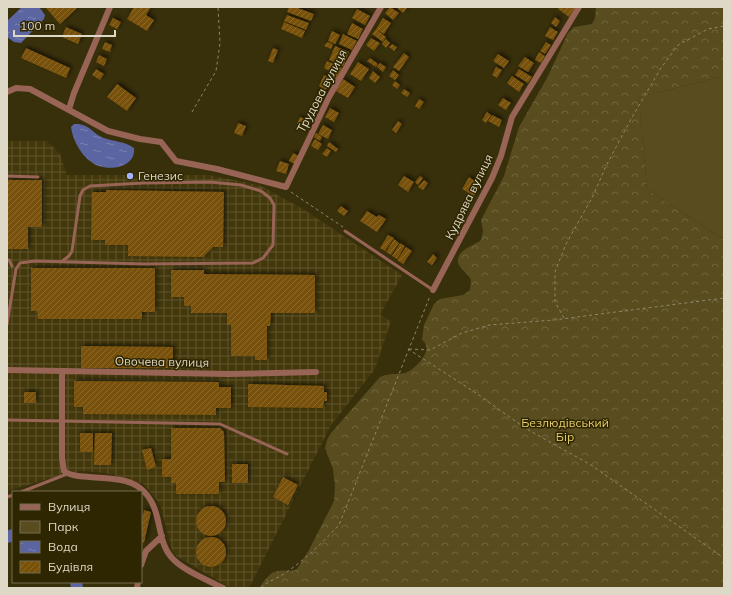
<svg xmlns="http://www.w3.org/2000/svg" width="731" height="595" font-family="Mulish,sans-serif">
<style>
.industrial{fill:url(#industrial-grid)}
.green{fill:#594d1f}
.forest{fill:url(#forest-crowns)}
.water{fill:url(#water-ripples)}
.lines{fill:none;stroke-linecap:round;stroke-linejoin:round}
.river{stroke:#5b65a1;stroke-width:12}
.building{fill:url(#building-hatch);filter:url(#shadow)}
.path{stroke:#8e876c;stroke-width:1;stroke-dasharray:3 3;stroke-linecap:butt}
.lane{stroke:#976456;stroke-width:3}
.street{stroke:#976456;stroke-width:6}
.poi-dot{fill:#a4b2fc;stroke:#2e2501;stroke-width:1.5}
.labels{text-anchor:middle;stroke-width:3;stroke-linejoin:round;paint-order:stroke}
.street-label{font-size:12px;fill:#ded9c6;stroke:#2e2501}
.poi-label{font-size:12px;fill:#ded9c6;stroke:#2e2501;text-anchor:start}
.park-label{font-size:12px;fill:#e8ce69;stroke:#2e2501}
</style>
<defs>
<pattern id="industrial-grid" width="8" height="8" patternUnits="userSpaceOnUse"><rect width="8" height="8" fill="#43380b"/><path d="M0 4h8M4 0v8" fill="none" stroke="#5e542d"/></pattern>
<pattern id="forest-crowns" width="20" height="18" patternUnits="userSpaceOnUse"><rect width="20" height="18" fill="#594d1f"/><path d="M2 6a3 3 0 1 1 6 0M12 15a3 3 0 1 1 6 0" fill="none" stroke="#70663e"/></pattern>
<pattern id="water-ripples" width="26" height="14" patternUnits="userSpaceOnUse"><rect width="26" height="14" fill="#5b65a1"/><path d="M2 4q2-2 4 0t4 0M15 11q2-2 4 0t4 0" fill="none" stroke="#7a82b0"/></pattern>
<pattern id="building-hatch" width="6" height="6" patternUnits="userSpaceOnUse"><rect width="6" height="6" fill="#785107"/><path d="M-1 1l2-2M0 6l6-6M5 7l2-2" fill="none" stroke="#8b692a"/></pattern>
<filter id="shadow"><feDropShadow dx="2" dy="-2" stdDeviation="2" flood-color="#0009"/></filter>
</defs>
<rect width="100%" height="100%" fill="#382f0b"/>
<path class="industrial" d="M7,141H47L60,154L67,175H209L259,185L303,209L402,275L380,315L391,321L375,369L331,425L249,588H231L176,556L172,550L160,504L144,484L106,473L81,471L55,477L7,491Z"/>
<path class="green" d="M724,76V240L647,189L639,97Z"/>
<path class="forest" d="M596,7H724V76L639,97L647,189L724,240V588H259C264,582 269,572 278,571C285,569 290,573 297,569L309,550L334,501L335,487L333,469L325,448L327,440L331,433L380,377C388,373 396,375 405,373C416,369 435,349 422,340L424,325L434,304L440,299L463,295L470,290L471,280C469,274 462,271 459,265C453,251 474,246 481,240L483,231L481,220L504,176L519,127L547,78L568,33L574,27L592,24L595,18Z"/>
<path class="water" d="M22,7H39L45,15L44,19L21,43L14,42L7,37V21Z
M74,124C90,123 92,134 104,138C115,142 124,141 134,148C136,166 113,171 99,166C84,161 73,142 71,127Z"/>
<g class="lines">
<path class="river" d="M7,537L13,535
M76,582L77,588"/>
</g>
<path class="building" d="M45,7H78L60,24Z
M134,7H151L146,15L154,20L147,31L127,19Z
M289,7H295L314,14L311,21L287,12Z
M390,7L399,13L393,20L385,13Z
M396,7H408L403,13Z
M559,7H576L569,17L558,9Z
M357,9L370,16L365,25L352,18Z
M287,15L309,23L306,30L284,21Z
M555,17L560,21L556,27L551,23Z
M113,18L121,22L117,29L109,25Z
M383,18L391,23L384,34L376,29Z
M284,22L305,31L302,38L281,29Z
M352,23L363,29L358,39L347,34Z
M66,27L82,34L78,44L62,37Z
M550,27L558,32L553,40L545,36Z
M376,29L386,37L383,42L372,34Z
M332,31L340,35L335,44L328,41Z
M343,34L357,41L352,50L339,44Z
M371,38L380,43L374,51L366,45Z
M386,39L390,43L386,48L382,44Z
M105,42L112,45L110,52L102,49Z
M327,42L333,44L331,49L324,46Z
M546,42L551,45L545,54L540,51Z
M392,44L397,47L394,51L389,47Z
M335,46L349,52L343,66L329,60Z
M26,48L70,68L66,78L21,58Z
M273,48L278,50L273,63L268,61Z
M539,52L545,56L541,63L535,60Z
M404,53L409,57L399,71L393,67Z
M498,54L509,61L504,68L493,61Z
M99,55L107,59L104,66L96,62Z
M525,57L534,63L528,72L518,66Z
M370,58L378,64L376,67L367,61Z
M327,61L334,64L330,71L324,68Z
M358,62L369,69L361,81L350,74Z
M380,63L386,67L383,72L377,67Z
M336,65L342,68L336,79L330,75Z
M496,67L502,70L497,78L492,75Z
M96,69L104,74L100,80L92,75Z
M519,69L532,77L528,83L515,75Z
M393,70L399,75L395,80L389,76Z
M373,71L380,77L375,83L369,78Z
M324,75L331,79L326,90L319,86Z
M512,76L524,84L519,92L507,83Z
M343,79L355,87L348,98L336,91Z
M395,81L400,85L397,89L392,85Z
M117,84L136,98L127,111L107,97Z
M320,89L326,92L321,103L315,100Z
M404,89L410,93L407,97L401,93Z
M503,98L511,103L506,110L498,105Z
M419,99L424,102L419,109L415,106Z
M330,108L339,113L334,122L325,117Z
M487,112L491,115L486,123L482,120Z
M492,115L502,120L499,127L488,121Z
M300,117L311,122L308,129L297,124Z
M398,121L402,124L396,133L392,130Z
M238,123L246,126L242,136L234,133Z
M323,125L332,130L328,139L318,134Z
M316,133L322,137L320,141L314,137Z
M315,139L322,144L318,150L311,146Z
M329,142L338,149L336,152L327,146Z
M327,148L331,151L327,157L322,154Z
M293,153L299,156L295,164L289,161Z
M280,161L289,164L286,174L276,171Z
M404,176L414,182L408,192L398,185Z
M420,176L423,178L418,185L415,182Z
M469,177L481,185L474,196L462,189Z
M7,180H42V227H28V249H7Z
M424,180L428,183L423,190L418,187Z
M106,190L224,192L223,247H213L203,257L128,256V245H105V240H91L92,192H106Z
M341,206L348,211L344,216L337,211Z
M367,211L377,217L379,215L386,219L377,232L360,221Z
M388,235L394,238L385,251L380,248Z
M394,239L399,243L391,255L386,252Z
M400,243L405,246L397,259L392,256Z
M406,247L412,251L403,264L397,260Z
M433,254L437,258L432,265L427,262Z
M31,268H155V312H142V319H38L37,311H31Z
M171,270H204V274L315,275V313H271L270,326H267V360H255V356H231V325H227V313H191V306H184V297H171Z
M81,346L173,347V368H81Z
M74,381L219,382V387H231V408H216V415L83,414V407H74Z
M248,384L324,386V392H327V401H324L323,408L248,407Z
M24,392H36V403H24Z
M171,428H220L224,432L225,482H219V494H176V483H171V477H162V459H171Z
M80,433H93V452H80Z
M95,433H112L111,465H94Z
M151,448L156,467L147,470L142,450Z
M232,464H248V483H232Z
M283,477L298,485L288,505L273,497Z
M196 521a15 15 0 1 1 30 0a15 15 0 1 1-30 0Z
M144,510L151,512L144,543L141,542V522Z
M196 552a15 15 0 1 1 30 0a15 15 0 1 1-30 0Z"/>
<g class="lines">
<path class="path" d="M192,112L216,71L220,43L218,7
M291,192L343,227
M564,318L555,302V272L566,244L593,196L606,166L631,119L661,68L678,45L708,29L724,26
M408,349L476,393L525,428L591,465L724,558
M409,349L430,350L462,333L489,325L554,320L724,298
M261,588C269,580 277,579 285,573C305,560 323,542 339,525L430,296"/>
<path class="lane" d="M7,176L38,177
M345,231L433,290
M7,260H9L12,266
M7,324L16,269L20,263L35,261L144,264L253,263L263,258L273,245L274,205L270,198L261,191L241,185L210,182L143,183L90,186L83,190L80,196L72,251L69,256L61,262
M7,420L220,424L287,454
M21,492L67,474
M7,497L13,495"/>
<path class="street" d="M7,92L16,88L30,89L108,131L140,139L161,142L176,161L217,169L286,187L329,97L381,7
M69,109L74,93L110,7
M433,290L492,178L501,156L512,117L579,7
M7,370L229,374L316,372
M62,371V458L64,471C77,482 120,472 140,488C165,508 154,540 173,559C184,571 208,580 223,588
M141,565L146,551L162,536
M137,588L138,582"/>
</g>
<circle class="poi-dot" cx="130" cy="176" r="4"/>
<g class="labels">
<g class="street-label">
<text transform="translate(322 91) rotate(-62)" y="4">Трудова вулиця</text>
<text transform="translate(469 197) rotate(-64)" y="4">Кудрява вулиця</text>
<text transform="translate(162 362) rotate(1)" y="4">Овочева вулиця</text>
</g>
<g class="poi-label">
<text x="138" y="180">Генезис</text>
</g>
<g class="park-label">
<text x="565" y="427">Безлюдівський<tspan x="565" dy="14">Бір</tspan></text>
</g>
</g>
<rect width="731" height="595" fill="none" stroke="#ded9c6" stroke-width="16"/>
<rect x="12" y="491" width="130" height="92" fill="#2e2501" stroke="#746d50"/>
<rect x="20" y="504" width="20" height="6" fill="#976456" stroke="#746d50"/>
<text x="48" y="511" font-size="12" fill="#ded9c6">Вулиця</text>
<rect x="20" y="521" width="20" height="12" fill="#594d1f" stroke="#746d50"/>
<text x="48" y="531" font-size="12" fill="#ded9c6">Парк</text>
<rect x="20" y="541" width="20" height="12" fill="url(#water-ripples)" stroke="#746d50"/>
<text x="48" y="551" font-size="12" fill="#ded9c6">Вода</text>
<rect x="20" y="561" width="20" height="12" fill="url(#building-hatch)" stroke="#746d50"/>
<text x="48" y="571" font-size="12" fill="#ded9c6">Будівля</text>
<path d="M14 30v6h101v-6" fill="none" stroke="#ded9c6" stroke-width="2"/>
<text x="20" y="30" font-size="12" fill="#ded9c6" stroke="#2e2501" stroke-width="3" paint-order="stroke">100 m</text>
</svg>
